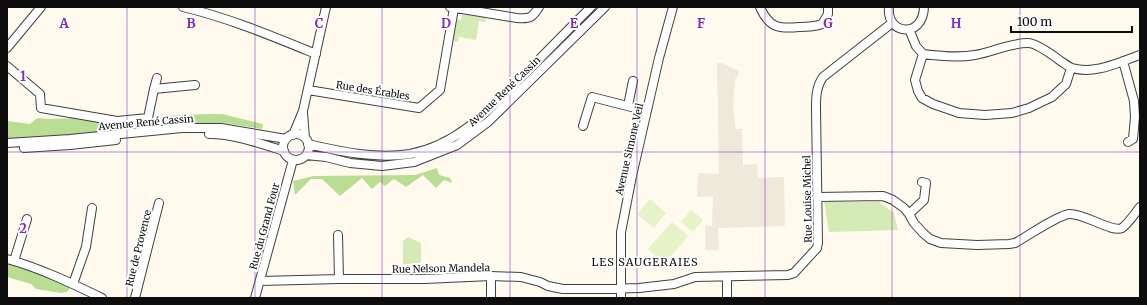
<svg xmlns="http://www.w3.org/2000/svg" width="1147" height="305" viewBox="0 0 1147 305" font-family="Merriweather,serif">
<rect width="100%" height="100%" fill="#fffaed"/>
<!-- green -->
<path fill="#d4ebb5" d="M462,14L486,18L485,22L479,21L476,40L459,37L458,42L453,41L456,19L461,20Z
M824,202H879L894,213L898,230L829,232Z
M408,237L421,243V264H403V241Z"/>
<!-- forest -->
<path fill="#b9dd93" d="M208,114H222L263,124L262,129L224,123H188L41,138L7,140V121L30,124L37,118L52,119L73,118L116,124L177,115Z
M437,168L439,175L450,178L452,183L444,180L436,188L423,175L406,187L394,179L385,186L380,182L372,189L362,178L340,196L322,179H311L295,195L293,181L314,176L415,175Z
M7,263C27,268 52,276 70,288L67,292L61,293L36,289L31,284L7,277Z"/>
<!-- pitch -->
<path fill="#e6f2c7" d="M650,199L666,213L654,228L637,214Z
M691,210L703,220L693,232L681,222Z
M672,222L688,236L664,264L648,249Z"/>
<!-- plaza -->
<path fill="#efe9dc" d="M717,63H722L739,71L738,76L735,79L733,109L736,129H742L743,165L757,164L758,178L784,177L785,226L718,228L719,250H705V225L712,226L713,196L697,197L698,173L719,174Z"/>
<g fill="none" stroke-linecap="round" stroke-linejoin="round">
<!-- street casing -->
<g stroke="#404040" stroke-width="10">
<path id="street" d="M183,7C229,18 272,36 316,54
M450,7L517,18C530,19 532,18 539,7
M760,7C769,28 779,29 799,27C807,27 814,27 822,24L828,14V7
M889,7C886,35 923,39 924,7
M909,29L916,46L923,54C940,56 958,58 975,55C993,52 1009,43 1028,43C1037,43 1054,56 1062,62C1065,64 1069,67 1072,68C1095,75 1119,62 1140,55
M7,48L41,7
M923,54L915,80L918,91L922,98L933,104L959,113L985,115L1012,113L1029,108L1052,97L1066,84L1071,68
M1123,61L1134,101L1135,117L1133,139L1128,142
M7,66L40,94L41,108L117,121L148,118L154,89L195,85
M154,89L157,78
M308,90L419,108L440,90L454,8
M628,106L633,81
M303,113L305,138
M583,126L592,97L647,111
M209,134C234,134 259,143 284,151
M283 147a13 13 0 1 1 26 0a13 13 0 1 1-26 0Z
M293,135L303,111L326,7
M7,143L70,139L182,128H221L286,139
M308,144C342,152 376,159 410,154C459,145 492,107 525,74C547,51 569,29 591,7
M24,148L70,145L116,140
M306,155L326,157L350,163L382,166L414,162L457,145L488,122L605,7
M817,197L883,196L893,200L904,208L909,214L914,223L923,233L930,239L941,243L977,245L1009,244L1015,243C1028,236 1056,216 1069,214C1084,213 1112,233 1122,228C1128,224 1136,212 1140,207
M909,214L924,200L926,183L922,182
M338,235L339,279
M7,259C40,268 71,283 102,298
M14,261L27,219
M491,276V298
M727,277V298
M260,281L339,279H425L491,276L521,277L540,282L548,286L563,289H604L639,288L674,284L695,277L788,275L794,273L817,248L818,243L816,109C816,97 816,87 823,77L892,23
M73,284L86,247L92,208
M135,298L159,203
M255,298L293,160
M621,298V232L632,176L659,58L673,7"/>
</g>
<!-- street -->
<use href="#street" stroke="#fff" stroke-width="8"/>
</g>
<!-- grid -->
<path fill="none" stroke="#7b2cbf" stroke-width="1" stroke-opacity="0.55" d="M127,7V298M255,7V298M382,7V298M510,7V298M637,7V298M765,7V298M892,7V298M1020,7V298M7,152H1140"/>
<g text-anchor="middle" stroke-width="4" stroke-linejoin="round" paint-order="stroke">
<!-- street labels -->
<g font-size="10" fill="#0d0d0d" stroke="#fff">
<text transform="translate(373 90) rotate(9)" y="4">Rue des Érables</text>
<text transform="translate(504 91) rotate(-44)" y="4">Avenue René Cassin</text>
<text transform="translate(146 122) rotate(-5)" y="4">Avenue René Cassin</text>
<text transform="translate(629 149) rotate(-77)" y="4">Avenue Simone Veil</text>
<text transform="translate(807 199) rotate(-91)" y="4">Rue Louise Michel</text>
<text transform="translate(264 226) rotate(-75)" y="4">Rue du Grand Four</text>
<text transform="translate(138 248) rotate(-76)" y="4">Rue de Provence</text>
<text transform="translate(441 268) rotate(-1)" y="4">Rue Nelson Mandela</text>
</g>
<!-- neighbourhood labels -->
<g font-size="11" letter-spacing="1" fill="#0d0d0d" stroke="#fff">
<text x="645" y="266">LES SAUGERAIES</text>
</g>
</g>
<g font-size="13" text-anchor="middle" font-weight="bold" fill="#7b2cbf" stroke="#fff" stroke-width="4" stroke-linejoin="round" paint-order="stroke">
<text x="64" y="28">A</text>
<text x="191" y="28">B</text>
<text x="319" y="28">C</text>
<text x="446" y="28">D</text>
<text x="574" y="28">E</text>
<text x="701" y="28">F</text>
<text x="828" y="28">G</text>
<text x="956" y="28">H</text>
<text x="23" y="81">1</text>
<text x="23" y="233">2</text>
</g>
<!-- border -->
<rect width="1147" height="305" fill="none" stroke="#0d0d0d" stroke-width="16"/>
<!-- scale -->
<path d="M1011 26v6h121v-6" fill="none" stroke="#0d0d0d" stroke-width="2"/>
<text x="1017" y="26" font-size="12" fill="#0d0d0d" stroke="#ffffff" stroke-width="3" paint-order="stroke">100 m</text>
</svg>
